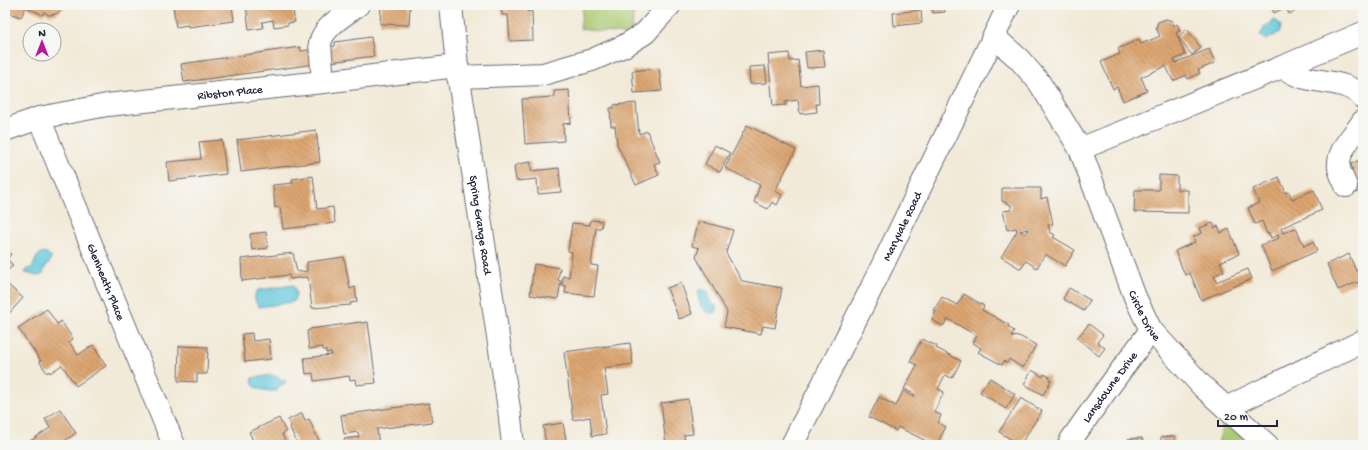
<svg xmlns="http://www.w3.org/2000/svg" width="1368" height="450" viewBox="0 0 1368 450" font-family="'Gochi Hand',sans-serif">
<defs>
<pattern id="grass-tufts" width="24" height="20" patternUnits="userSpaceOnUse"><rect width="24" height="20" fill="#aacb73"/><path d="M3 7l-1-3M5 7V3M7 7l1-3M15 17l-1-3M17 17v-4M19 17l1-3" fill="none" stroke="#92ae64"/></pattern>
<pattern id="building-back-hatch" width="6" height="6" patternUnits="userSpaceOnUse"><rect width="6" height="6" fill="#dca671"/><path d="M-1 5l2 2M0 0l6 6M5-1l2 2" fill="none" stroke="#b2875e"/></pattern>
</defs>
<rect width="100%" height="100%" fill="#f6f6f2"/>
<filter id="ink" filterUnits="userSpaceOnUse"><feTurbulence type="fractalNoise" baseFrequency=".025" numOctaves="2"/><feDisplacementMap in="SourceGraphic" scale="8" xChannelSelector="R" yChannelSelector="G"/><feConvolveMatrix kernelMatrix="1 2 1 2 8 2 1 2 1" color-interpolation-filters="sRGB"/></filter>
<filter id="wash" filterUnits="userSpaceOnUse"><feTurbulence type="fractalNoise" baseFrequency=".012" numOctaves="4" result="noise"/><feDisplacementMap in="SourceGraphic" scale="16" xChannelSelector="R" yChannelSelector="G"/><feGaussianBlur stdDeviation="0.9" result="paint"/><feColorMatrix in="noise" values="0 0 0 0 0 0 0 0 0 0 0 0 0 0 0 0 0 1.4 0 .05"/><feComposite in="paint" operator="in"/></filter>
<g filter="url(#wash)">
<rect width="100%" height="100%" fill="#f2ead8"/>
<!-- grass -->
<path fill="url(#grass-tufts)" stroke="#667657" d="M1226,408L1267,445H1218Z"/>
<!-- garden -->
<path fill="#aacb73" stroke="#667657" d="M583,5H634L631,35L580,29Z"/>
<!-- water -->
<path fill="#61c8de" stroke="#42758c" d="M1275,20L1281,25L1280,32L1266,40L1260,35L1265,27Z
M41,253H47L51,257C50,265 44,265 43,274L39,276L25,273L27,269L32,268L37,257Z
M293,285C297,292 297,296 293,302L259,307C254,301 253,295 258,290Z
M702,289L709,292L708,295L709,299L717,308L716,312C708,315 700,309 699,301C698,298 699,295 698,291Z
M272,375L286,381L284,384L279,386L277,391C267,391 260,391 253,385L252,378Z"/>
<g id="blocks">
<!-- building -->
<path fill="url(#building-back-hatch)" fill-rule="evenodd" d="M5,5H68L56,14L49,15L44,12L43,15L26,7L21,17L5,12Z
M173,5H232L234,21L188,27V25L176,27Z
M246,5H292L295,22L288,23V25L274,27L273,20L262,22L263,28L249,30Z
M381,5H410L409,25L380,24Z
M501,5H527V12L532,11L533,40L510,41L508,15H502Z
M917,5H928V6L917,7Z
M932,5H944L945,12L933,13Z
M1270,5H1314L1303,10L1302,8L1289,14L1286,7L1274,13Z
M921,10L922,23L894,26L893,13Z
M1166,19L1172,21L1174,26L1177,24L1180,31L1176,33L1185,55L1174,60L1175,63L1209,49L1215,63L1198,70L1200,73L1188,79L1186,75L1173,81L1166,66L1141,77L1147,91L1123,101L1117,87L1113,89L1101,62L1120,54L1118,49L1139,39L1141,44L1160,36L1156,28L1158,22Z
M1187,29L1201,48L1192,55L1178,37Z
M371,37L374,56L184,82L181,64L300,47L301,51L335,46V42Z
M823,50L825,67L807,68L805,52Z
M789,53L790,61L798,60L801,86L818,84L819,104H816L817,112L800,114L798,100L785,102L786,105L773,106L768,55Z
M765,66L767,83L750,84L749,67Z
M659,68L662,91L634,93L632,71Z
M569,90L571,123L563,124L564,141L525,144L522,99L555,97L554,91Z
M636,103L639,134L647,131L660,162L654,164L659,175L636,185L617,144L615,126H611L610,108H614V105Z
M747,125L796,150L775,191L782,195L777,205L772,202L768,209L754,202L760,185L725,168Z
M316,130L320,162L241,172L237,140Z
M222,140L226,174L169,181L167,162L201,159L199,142Z
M715,145L730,153L720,172L705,164Z
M1363,159V190L1353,194L1348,182V171L1353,169L1351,164Z
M531,162V171L559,168L561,192L538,194L537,179L516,181L514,166L518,165V164Z
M1159,175L1177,176V190H1188V213L1134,212L1135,190H1159Z
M313,176L317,209L333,207L335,223L283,229L280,207L275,208L273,185L293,183L292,179Z
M1279,177L1286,193L1289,192L1292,199L1314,190L1322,210L1281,228L1283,233L1296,228L1304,246L1313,242L1317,251L1272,271L1261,245L1279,238L1278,235L1271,238L1269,233L1267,234L1262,221L1255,224L1248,208L1259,203L1253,189Z
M1002,188H1041V199L1047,197L1053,224L1048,225L1050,232L1055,235L1053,237L1075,250L1065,266L1045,254L1037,268L1026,261L1021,269L1001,257L1017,231L1016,228L1007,230L1003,211L1011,210V205L1002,201ZM1028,229L1025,234L1020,231Z
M590,220L602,221L601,228H596L591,265L598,266L594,296L565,293L566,286H562L563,276L569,277L572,252L568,251L572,223L590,225Z
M699,221L733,230L726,253L742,281L782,288L775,328L763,326L761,334L724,327L727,312L696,257L699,248L692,246Z
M1213,223L1215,228L1218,226L1221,233L1229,229L1239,254L1220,262L1224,271L1214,276L1216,282L1248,269L1252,279L1201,300L1190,273L1185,275L1175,251L1195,242L1193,237L1202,233L1200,228Z
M266,232L268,248L252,250L250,234Z
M5,249L11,254L7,259L13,265L5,274Z
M293,253L297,272L307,271V262L344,257L350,289L355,287L357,302L350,303L351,305L312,308L308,277L290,279L289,275L242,281L241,259Z
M1349,254L1356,271L1363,269V280L1338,290L1327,264Z
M534,264L560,268L558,280L561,281L558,299L530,295Z
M5,282L23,298L5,318Z
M681,283L692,314L679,319L667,288Z
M1069,288L1090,300L1084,311L1063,299Z
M964,294L984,306L982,310L1009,325L1008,327L1014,331L1011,337L1019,336L1036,345L1023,368L1009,359L1007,363L1004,361L1002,365L978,352L981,348L973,343L977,336L948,319L943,326L932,320L936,311L934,310L942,297L957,305Z
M47,309L57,324L61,321L73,339L69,342L78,355L93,345L106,366L76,386L62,365L50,373L49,371L47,373L39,361H41L18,328Z
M361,322V323L368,322L376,383L356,385L355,379L350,380L349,376L314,381L313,373L306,374L304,358L332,355L331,352L326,353V350H323V347L309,349L307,331L310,330V329Z
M1089,324L1103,335L1097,342L1105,348L1099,356L1077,338Z
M252,333L253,341L269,339L271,359L245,362L242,334Z
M922,339L937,346L936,348L961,361L952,378L945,375L938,389L944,392L934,412L941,415L938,423L946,427L936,445H934L898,427L896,431L869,417L879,397L896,406L903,391L914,397L915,395L904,389L917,365L910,361Z
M630,343L633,364L604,368L608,394L601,395L606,434L592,436L590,417L573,420L564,352Z
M179,346L208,347L207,374H197V382L178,381Z
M1032,370L1043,377L1044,374L1050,377L1049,380L1051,381L1043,395L1024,384Z
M990,378L1015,394L1006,409L980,392Z
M1021,398L1042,411L1020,445L999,432Z
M688,399L693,434L684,435L685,445H666L661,403Z
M429,403L432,422L377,429L379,445H345L344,439L359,437L358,432L344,434L341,415Z
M60,409L76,433L59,445H24L50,428L45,419Z
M302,413L305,421L309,419L321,445H298L290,428L291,427L288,420Z
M279,418L286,432L282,434L287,445H255L249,432Z
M563,423L567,445H546L543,426Z
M1175,436V445H1161V437Z
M1142,438L1143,445H1128V439Z"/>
</g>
</g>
<g filter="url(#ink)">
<use href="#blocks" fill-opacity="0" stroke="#6b6872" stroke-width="1"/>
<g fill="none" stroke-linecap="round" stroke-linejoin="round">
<!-- minor casing -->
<g stroke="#6b6872" stroke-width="24">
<g id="minor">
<path id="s1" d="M451,5L457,66L509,409L513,445"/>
<path id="s2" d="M994,37L1019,59L1039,82L1080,149L1135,297L1151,330L1203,387L1267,445"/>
<path d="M1282,67C1289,71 1295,75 1302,77C1322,83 1350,81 1363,98"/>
<path d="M458,77L543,74L592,60L624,46L645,33L670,5"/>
<path d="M323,82L320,43C324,26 345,15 358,5"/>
<path id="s3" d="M39,118L174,445"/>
<path id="s4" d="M5,130L39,118L107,105L323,82L457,66"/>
<path d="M1080,149L1282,67L1363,33"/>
<path d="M1346,186C1344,180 1340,174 1339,168C1337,149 1354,136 1363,121"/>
<path d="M1226,408L1363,341"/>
<path id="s5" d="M792,445L869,293L1009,5"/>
<path id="s6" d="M1069,445L1071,440L1105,392L1151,330"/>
</g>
</g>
<!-- minor -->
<use href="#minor" stroke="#fff" stroke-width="22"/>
</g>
</g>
<g text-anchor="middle" stroke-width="3" stroke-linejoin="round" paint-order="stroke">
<!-- street labels -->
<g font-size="12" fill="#22223b" stroke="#f6f6f2">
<text dy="4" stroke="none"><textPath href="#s4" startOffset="229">Ribston Place</textPath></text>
<text dy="4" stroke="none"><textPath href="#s1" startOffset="222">Spring Grange Road</textPath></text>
<text dy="4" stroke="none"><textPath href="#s5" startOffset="245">Maryvale Road</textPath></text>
<text dy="4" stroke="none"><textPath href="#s3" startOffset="177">Glenheath Place</textPath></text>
<text dy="4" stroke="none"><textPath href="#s2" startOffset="321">Circle Drive</textPath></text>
<text dy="4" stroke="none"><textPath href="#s6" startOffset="71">Lansdowne Drive</textPath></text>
</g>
</g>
<!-- margin -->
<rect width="1368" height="450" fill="none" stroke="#f6f6f2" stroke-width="20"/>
<!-- north arrow -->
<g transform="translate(42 42)"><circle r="19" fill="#f6f6f2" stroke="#a1a1a9"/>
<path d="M0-3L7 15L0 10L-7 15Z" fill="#b5179e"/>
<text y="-6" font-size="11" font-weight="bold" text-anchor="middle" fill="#22223b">N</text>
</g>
<!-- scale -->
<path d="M1218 420v6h59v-6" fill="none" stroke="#22223b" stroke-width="2"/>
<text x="1224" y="420" font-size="12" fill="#22223b" stroke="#f6f6f2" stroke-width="3" paint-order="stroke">20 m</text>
</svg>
